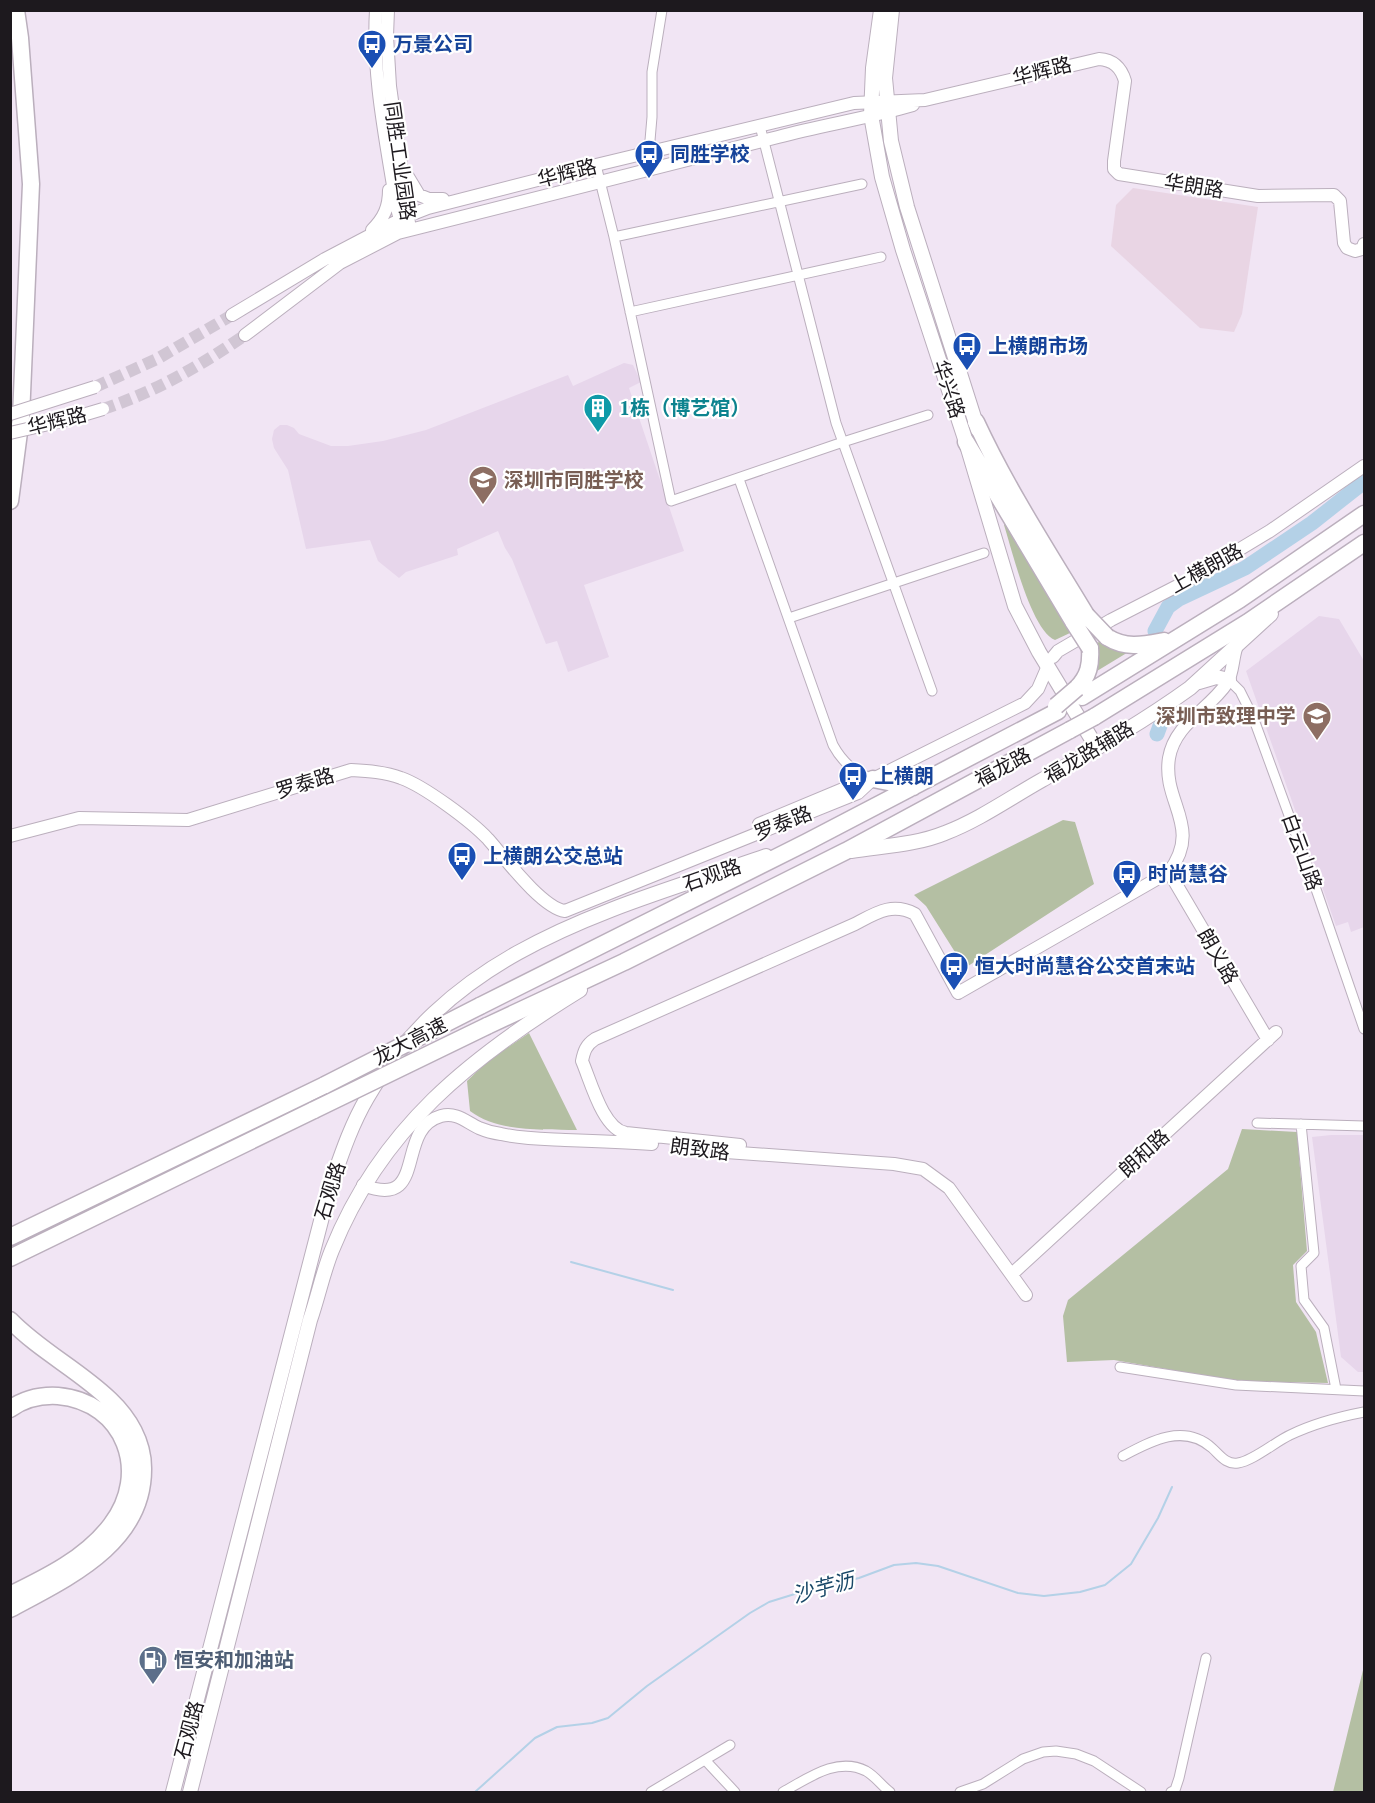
<svg xmlns="http://www.w3.org/2000/svg" width="1375" height="1803" viewBox="0 0 1375 1803" font-family="'PT Serif','Noto Sans SC',serif">
<rect width="100%" height="100%" fill="#f1e5f4"/>
<!-- built -->
<path fill="#e7d6eb" d="M624,363L633,365L641,382L629,388L684,551L584,585L609,657L568,672L557,641L546,644L512,559L505,548L498,531L457,549L458,555L406,572L399,578L378,561L370,540L306,549L288,470L274,448L272,439L274,430L280,425H287L294,428L299,434L331,446H348L383,441L426,430L568,375L573,386Z
M1319,616L1339,619L1364,661V927L1351,932L1348,922L1336,926L1246,671Z
M1331,1135H1364V1372H1358L1341,1357L1312,1137Z"/>
<!-- industrial -->
<path fill="#e9d5e4" d="M1133,188L1258,207L1242,314L1234,332L1200,328L1111,246L1116,205Z"/>
<!-- green -->
<path fill="#b4bfa3" d="M1005,523L1070,633L1055,640C1031,630 1012,550 1004,525Z
M1104,639L1130,651L1097,671L1095,667L1094,645Z
M1063,820L1075,822L1094,884L965,968L926,906L914,895Z
M529,1033L577,1130C544,1129 499,1133 470,1111L467,1081L489,1060Z
M1242,1129L1297,1132L1307,1251L1293,1265L1296,1302L1316,1332L1328,1383L1236,1381L1114,1360L1067,1362L1063,1316L1068,1300L1228,1169Z
M1364,1666V1792H1333Z"/>
<g fill="none" stroke-linecap="round" stroke-linejoin="round">
<!-- stream -->
<path stroke="#b4d1e7" stroke-width="2" d="M571,1262L673,1290
M475,1792L535,1738L557,1727L592,1723L608,1718L647,1686L750,1613L769,1602L798,1593L859,1578L894,1565L916,1563L938,1566L1018,1593L1044,1596L1080,1592L1105,1585L1131,1564L1158,1518L1172,1487"/>
<!-- river -->
<path stroke="#b4d1e7" stroke-width="15" d="M1155,631L1168,607L1179,599L1245,568L1312,523L1364,482
M1157,734L1164,715"/>
<!-- secondary-tunnel -->
<path stroke="#d1c6d4" stroke-width="12" stroke-dasharray="12 6" stroke-linecap="butt" d="M95,387L157,359L232,315
M103,409C155,392 200,366 245,335"/>
<!-- street casing -->
<g stroke="#bbafbd" stroke-width="11">
<path id="street" d="M760,126L836,423L932,691
M649,152L652,117V72L662,10
M596,165L614,237L671,501L843,442L928,415
M614,237L862,184
M630,312L881,257
M739,479L833,745C843,763 854,772 873,779
M789,618L984,553
M1229,680L1240,691L1253,717L1317,892L1364,1029
M1257,1123L1364,1126
M1301,1124L1314,1253L1301,1266L1304,1300L1324,1328L1336,1389
M1120,1367L1236,1385L1364,1391
M1123,1456C1151,1441 1184,1423 1212,1448C1220,1455 1226,1465 1238,1463C1253,1461 1275,1442 1290,1435C1315,1423 1338,1417 1364,1412
M706,1761L735,1792
M651,1792L730,1745
M783,1792C807,1779 837,1756 866,1771C875,1776 882,1786 890,1792
M960,1792L983,1784L1023,1759L1043,1752L1056,1751L1076,1754L1094,1761L1141,1792
M1171,1792L1175,1790L1179,1778L1206,1658"/>
</g>
<!-- secondary casing -->
<g stroke="#bbafbd" stroke-width="14">
<path id="secondary" d="M376,10C372,76 386,140 396,204L400,220L404,225
M388,10L387,36L390,86L409,223
M407,175L419,195L429,199H443
M372,230C384,218 389,207 389,190
M232,315L325,259L405,217L428,208L596,165L854,103L925,100L1099,59C1113,60 1121,67 1125,81L1114,161V169L1119,174L1258,196L1334,195L1340,201L1344,243L1347,248L1355,251L1362,249L1364,244
M245,335L340,263L398,233L778,137C822,125 869,118 913,105
M1053,657L1058,651L1111,620L1187,581L1270,531L1364,466
M759,824L855,784L873,779L1025,703L1038,689L1048,666
M10,836L79,818L188,820L351,770C368,771 385,772 401,778C424,786 471,821 488,839C504,857 542,908 565,911L858,793L873,779
M1169,872L1268,1040
M740,1145L626,1133C603,1129 591,1082 582,1061C584,1051 586,1045 595,1039L855,924C876,913 892,902 915,914L958,993L1169,872C1203,826 1162,803 1169,758C1175,723 1209,710 1227,683C1234,671 1232,656 1238,643
M726,1152L894,1164L923,1169L949,1188L1026,1295
M363,1185C429,1211 394,1129 441,1116C457,1112 466,1122 479,1128C486,1131 494,1133 501,1134C522,1139 544,1139 565,1140C594,1141 623,1142 652,1144
M1012,1274L1276,1032"/>
</g>
<!-- primary casing -->
<g stroke="#bbafbd" stroke-width="16">
<path id="primary" d="M881,10L873,68L871,115L882,177L903,250L966,442L1015,606L1039,652L1097,748
M892,10L885,78L891,141L907,207L978,430
M1199,682L1216,677L1229,680
M851,851C882,846 916,845 945,833C979,820 1010,798 1042,780C1092,751 1143,722 1190,688L1271,614
M173,1792L329,1190C340,1159 350,1127 367,1098C455,946 611,910 766,856
M190,1792L310,1320C318,1297 323,1272 332,1250C381,1128 471,1057 580,990"/>
</g>
<!-- highway casing -->
<g stroke="#bbafbd" stroke-width="19">
<path id="highway" d="M976,422C1007,489 1048,552 1086,615
M966,442L1074,623
M10,501L21,417L31,184L20,38L16,10
M1107,637C1126,649 1143,645 1164,641
M1077,688C1089,676 1091,664 1090,648
M1082,697L1239,600L1364,514
M1094,717L1248,622L1364,543
M873,779L913,787
M480,1006L807,842L1058,711
M487,1026L624,962L846,851L1070,730
M10,1237L325,1085
M10,1258L314,1110
M10,1320C40,1351 79,1370 110,1400C129,1418 143,1442 143,1468C144,1544 67,1578 10,1609
M10,1409C24,1399 41,1395 58,1396C125,1402 151,1473 111,1525C86,1558 47,1577 10,1595"/>
</g>
<!-- street -->
<use href="#street" stroke="#fff" stroke-width="9"/>
<!-- secondary -->
<use href="#secondary" stroke="#fff" stroke-width="12"/>
<!-- primary -->
<use href="#primary" stroke="#fff" stroke-width="14"/>
<!-- highway -->
<use href="#highway" stroke="#fff" stroke-width="16"/>
<!-- secondary-bridge casing -->
<g stroke="#bbafbd" stroke-width="14" stroke-linecap="butt">
<path id="secondary-bridge" d="M10,414L95,387
M10,433L66,420L103,409"/>
</g>
<!-- highway-bridge casing -->
<g stroke="#bbafbd" stroke-width="19" stroke-linecap="butt">
<path id="highway-bridge" d="M1086,615L1107,637
M1074,623L1090,648
M1056,706L1077,688
M1070,730L1094,717
M325,1085L480,1006
M314,1110L487,1026"/>
</g>
<!-- secondary-bridge -->
<use href="#secondary-bridge" stroke="#fff" stroke-width="12"/>
<!-- highway-bridge -->
<use href="#highway-bridge" stroke="#fff" stroke-width="16"/>
</g>
<!-- icons -->
<defs>
<g id="bus-pin" transform="scale(1.5)"><path d="M0 17L-7.5 6A9.5 9.5 0 1 1 7.5 6Z" fill="#1a4fb4" stroke="#fff"/><path d="M-5-6H5V4H4V6H2V4H-2V6H-4V4H-5ZM-3.5-4V0h7V-4ZM-3.5 1.2v1.5H-2V1.2ZM2 1.2v1.5H3.5V1.2Z" fill="#fff"/></g>
<g id="building-pin" transform="scale(1.5)"><path d="M0 17L-7.5 6A9.5 9.5 0 1 1 7.5 6Z" fill="#0f9aa8" stroke="#fff"/><path d="M-4-6H4V6H1V3H-1V6H-4ZM-2.5-4.3h1.7v1.8h-1.7ZM.8-4.3h1.7v1.8H.8ZM-2.5-1h1.7V.8h-1.7ZM.8-1h1.7V.8H.8Z" fill="#fff"/></g>
<g id="school-pin" transform="scale(1.5)"><path d="M0 17L-7.5 6A9.5 9.5 0 1 1 7.5 6Z" fill="#8d6e63" stroke="#fff"/><path d="M0-5L7-2L0 1L-7-2ZM-4 1L0 2.5L4 1V4Q0 6-4 4Z" fill="#fff"/></g>
<g id="fuel-pin" transform="scale(1.5)"><path d="M0 17L-7.5 6A9.5 9.5 0 1 1 7.5 6Z" fill="#5c6f8a" stroke="#fff"/><path d="M-5.5-6h7V0h2V4h1.3V-2.5L3-4.5l.8-.8L6-3V5H2.5V1h-1V6h-7ZM-4.2-4.7v3.2H.2V-4.7Z" fill="#fff"/></g>
</defs>
<g fill-rule="evenodd">
<use href="#bus-pin" x="372" y="44"/>
<use href="#bus-pin" x="649" y="154"/>
<use href="#bus-pin" x="967" y="346"/>
<use href="#building-pin" x="598" y="408"/>
<use href="#school-pin" x="483" y="480"/>
<use href="#school-pin" x="1317" y="716"/>
<use href="#bus-pin" x="853" y="776"/>
<use href="#bus-pin" x="462" y="856"/>
<use href="#bus-pin" x="1127" y="874"/>
<use href="#bus-pin" x="954" y="966"/>
<use href="#fuel-pin" x="153" y="1660"/>
</g>
<g text-anchor="middle" stroke-width="4.5" stroke-linejoin="round" paint-order="stroke">
<!-- transit labels -->
<g font-size="20" font-weight="bold" fill="#164399" stroke="#fff" text-anchor="start">
<text x="393" y="51">万景公司</text>
<text x="670" y="161">同胜学校</text>
<text x="988" y="353">上横朗市场</text>
<text x="874" y="783">上横朗</text>
<text x="483" y="863">上横朗公交总站</text>
<text x="1148" y="881">时尚慧谷</text>
<text x="975" y="973">恒大时尚慧谷公交首末站</text>
</g>
<!-- street labels -->
<g font-size="20" fill="#1d191e" stroke="#fff">
<text transform="translate(1042 71) rotate(-14)" y="7">华辉路</text>
<text transform="translate(400 161) rotate(82)" y="7">同胜工业园路</text>
<text transform="translate(567 173) rotate(-14)" y="7">华辉路</text>
<text transform="translate(1194 186) rotate(9)" y="7">华朗路</text>
<text transform="translate(949 389) rotate(72)" y="7">华兴路</text>
<text transform="translate(57 421) rotate(-14)" y="7">华辉路</text>
<text transform="translate(1206 568) rotate(-29)" y="7">上横朗路</text>
<text transform="translate(1089 752) rotate(-31)" y="7">福龙路辅路</text>
<text transform="translate(1003 767) rotate(-28)" y="7">福龙路</text>
<text transform="translate(305 783) rotate(-17)" y="7">罗泰路</text>
<text transform="translate(783 823) rotate(-22)" y="7">罗泰路</text>
<text transform="translate(1302 852) rotate(70)" y="7">白云山路</text>
<text transform="translate(712 875) rotate(-19)" y="7">石观路</text>
<text transform="translate(1218 956) rotate(60)" y="7">朗义路</text>
<text transform="translate(410 1041) rotate(-27)" y="7">龙大高速</text>
<text transform="translate(700 1149) rotate(7)" y="7">朗致路</text>
<text transform="translate(1144 1153) rotate(-42)" y="7">朗和路</text>
<text transform="translate(330 1191) rotate(-73)" y="7">石观路</text>
<text transform="translate(189 1730) rotate(-75)" y="7">石观路</text>
</g>
<!-- culture labels -->
<g font-size="20" font-weight="bold" fill="#0d838f" stroke="#fff" text-anchor="start">
<text x="619" y="415">1栋（博艺馆）</text>
</g>
<!-- education labels -->
<g font-size="20" font-weight="bold" fill="#785e54" stroke="#fff" text-anchor="start">
<text x="504" y="487">深圳市同胜学校</text>
<text x="1296" y="723" text-anchor="end">深圳市致理中学</text>
</g>
<!-- service labels -->
<g font-size="20" font-weight="bold" fill="#4e5e75" stroke="#fff" text-anchor="start">
<text x="174" y="1667">恒安和加油站</text>
</g>
<!-- water labels -->
<g font-size="21" font-style="italic" fill="#184767" stroke="#fff">
<text transform="translate(823 1588) rotate(-15)" y="7">沙芋沥</text>
</g>
</g>
<!-- border -->
<rect width="1375" height="1803" fill="none" stroke="#1d191e" stroke-width="24"/>
</svg>
